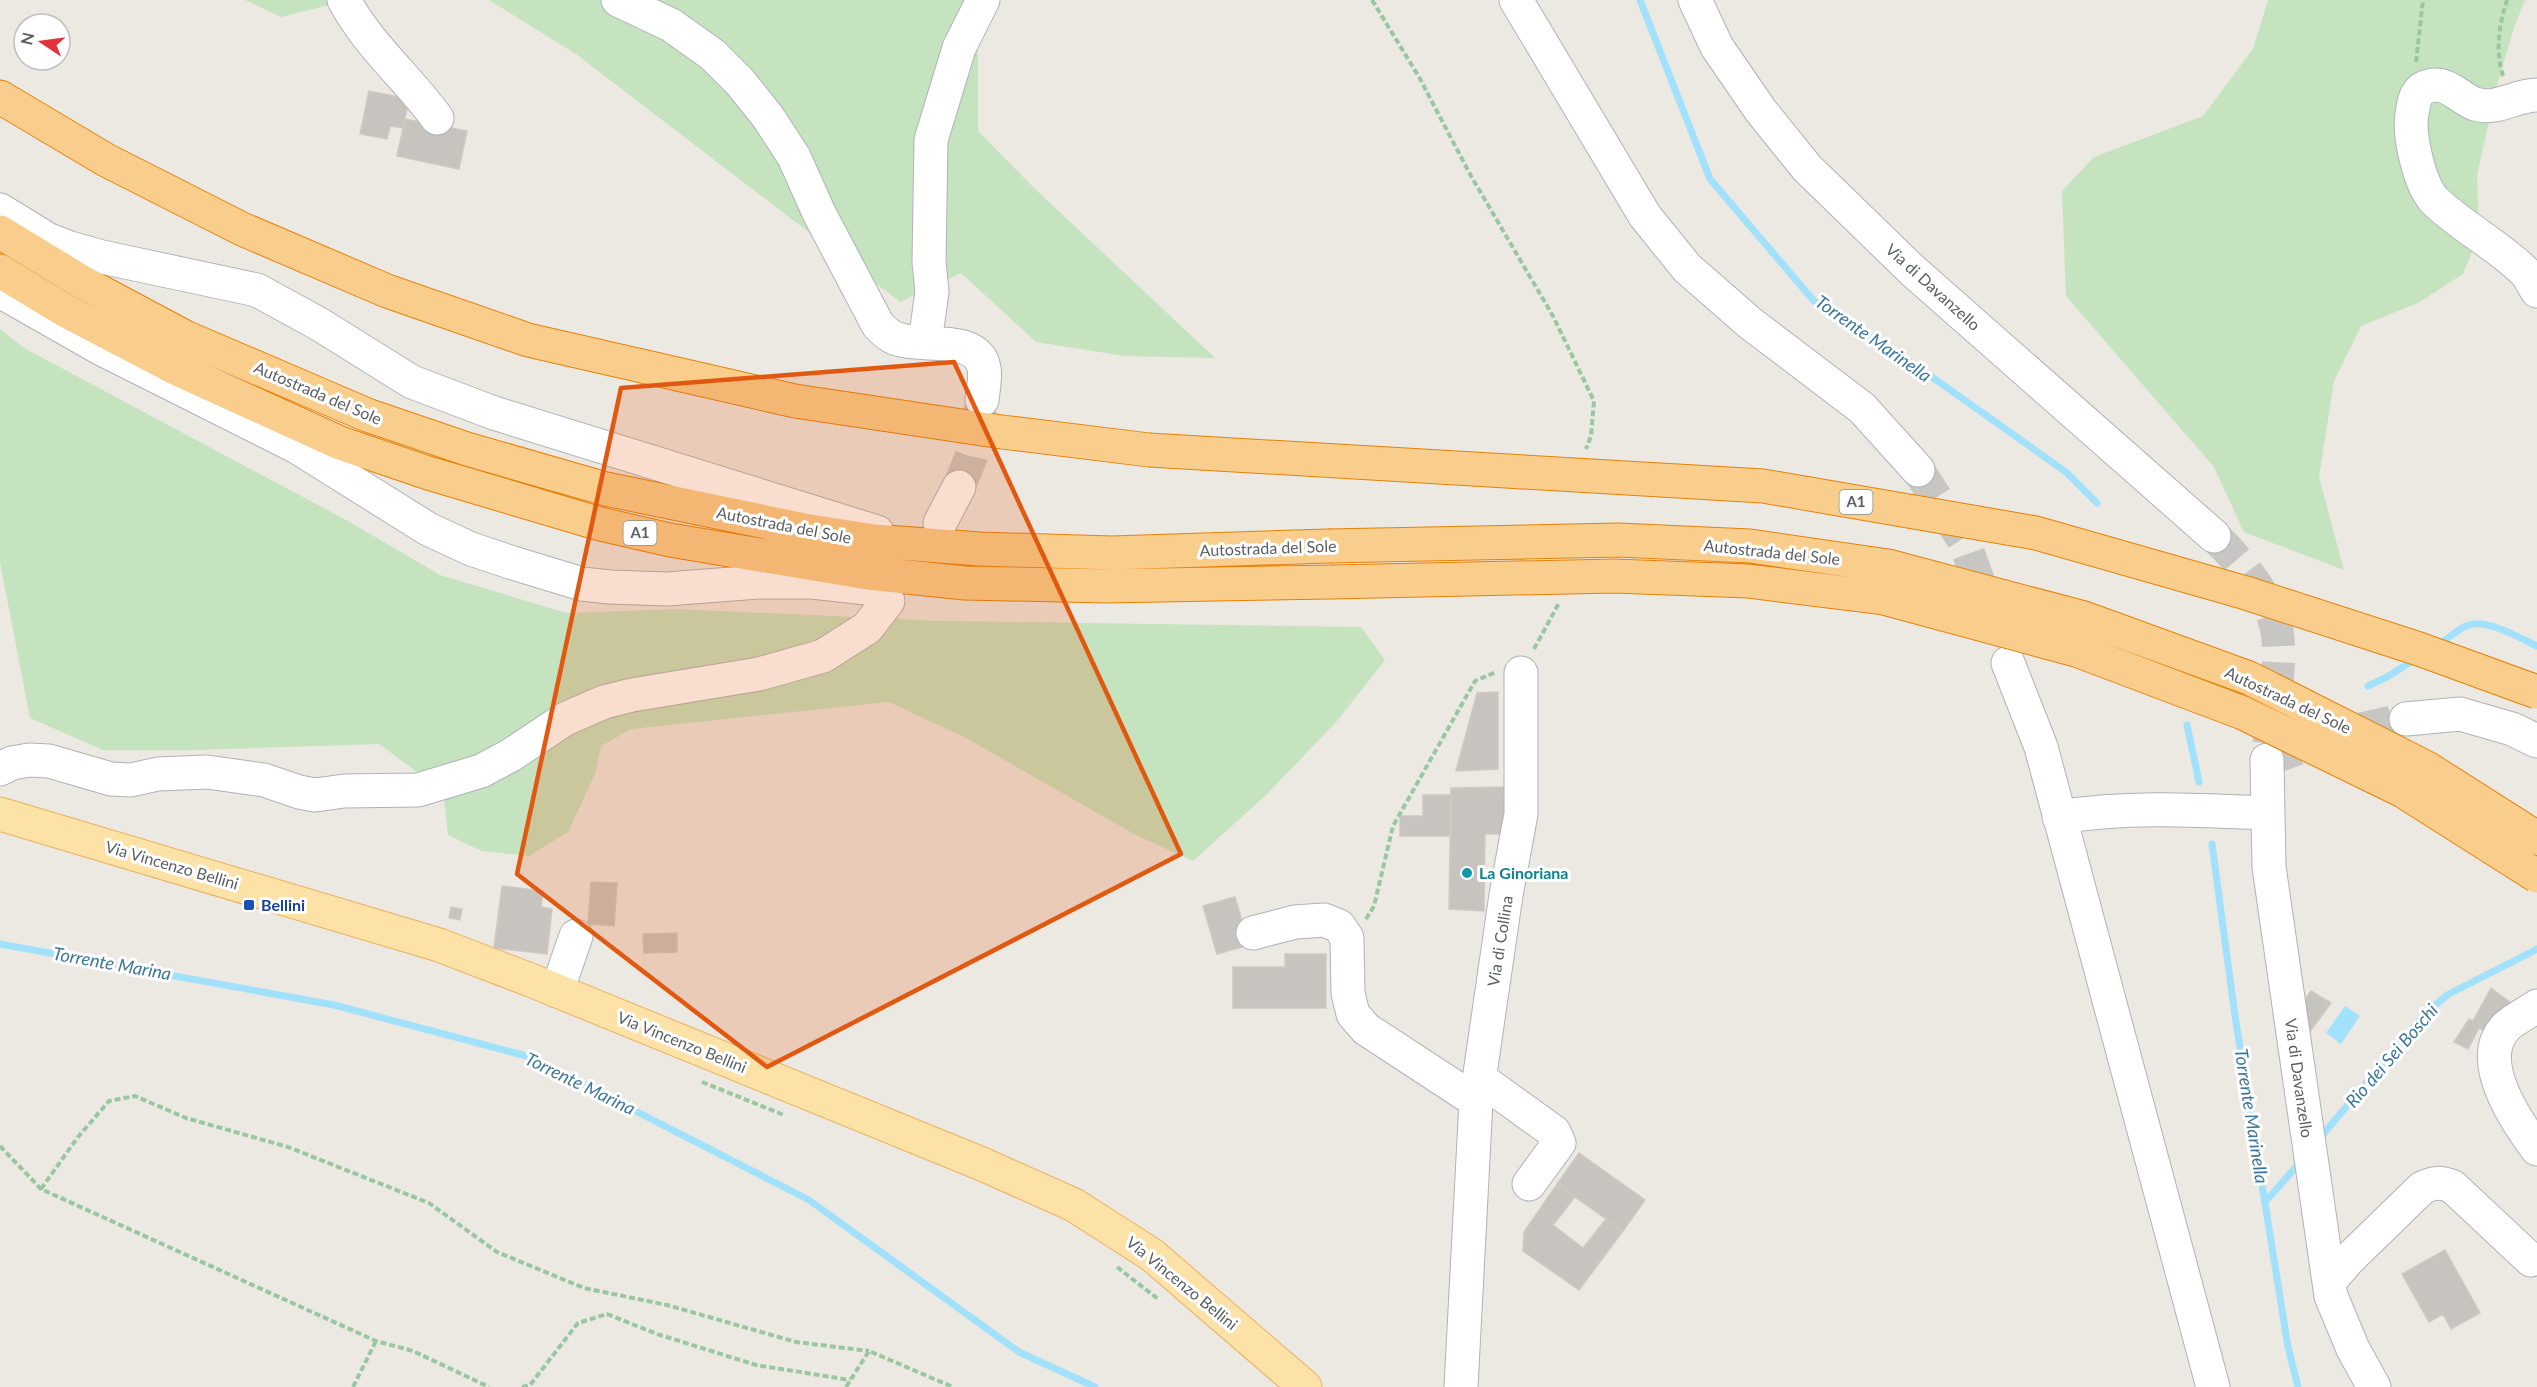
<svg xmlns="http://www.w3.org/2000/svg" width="2537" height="1387" viewBox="0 0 2537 1387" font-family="Lato,sans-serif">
<rect width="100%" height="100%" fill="#ece8e2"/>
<!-- green -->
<path fill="#c4e3be" d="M245,0H349L281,17Z
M489,0H978V131L1033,187L1215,358L1125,356L1036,342L961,273L900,302L576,54Z
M2268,0H2525L2514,28L2498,82L2477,175L2479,235L2463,274L2418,303L2361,326L2334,381L2319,477L2344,570L2244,532L2214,467L2066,296L2062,191L2094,157L2203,116L2253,49Z
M0,329L24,348L348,521L440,575L566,613L678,609L942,621L1361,627L1385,660L1337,721L1267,794L1193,861L1134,834L966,738L889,702L631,729L601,746L595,774L568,832L529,856L482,851L448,835L443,791L379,744L192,750H103L30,718L0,562Z"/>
<!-- water -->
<path fill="#a2e1fc" d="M2345,1006L2360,1016L2341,1044L2326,1033Z"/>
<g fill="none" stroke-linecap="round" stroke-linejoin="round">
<!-- stream -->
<path stroke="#a2e1fc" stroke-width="7" d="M1640,0L1710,179L1814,301L1922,370L2066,472L2097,503
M2439,644C2448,639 2457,630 2466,626C2485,617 2520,638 2537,646
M2368,686L2387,677L2417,658
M2187,725L2199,782
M2212,844L2235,1016L2288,1347L2298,1387
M0,944L334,1005L530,1057L809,1200L1019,1352L1095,1387
M2319,1139L2423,1016L2447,995L2537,949
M2265,1202L2296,1167"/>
</g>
<!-- building -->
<path fill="#c7c3be" stroke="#d1c9c0" stroke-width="1.5" d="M369,91L409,99L403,128L390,126L387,139L360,134Z
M405,119L467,131L459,169L397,156Z
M1498,692V769L1456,771L1477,693Z
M1505,787L1503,834H1485L1484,911L1449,909L1451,788Z
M1423,795H1451V836H1400V816H1423Z
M591,882L617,883L614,926L588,924Z
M502,886L543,891L541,907L552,909L547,954L494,948Z
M1235,897L1249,945L1217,954L1203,906Z
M451,907L462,909L460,920L449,918Z
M677,933V952L644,953L643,934Z
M1285,954H1326V1008H1233V967H1285Z
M2491,988L2511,1003L2489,1033L2479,1028L2468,1049L2454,1042L2469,1019L2473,1021Z
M2311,991L2331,1003L2306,1037L2294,1015Z
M1579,1153L1645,1200L1623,1231L1557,1184Z
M1557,1184L1575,1197L1553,1225L1583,1248L1606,1219L1623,1231L1579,1290L1523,1251L1524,1232Z
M2445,1250L2480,1313L2451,1329L2443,1314L2429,1322L2402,1274Z"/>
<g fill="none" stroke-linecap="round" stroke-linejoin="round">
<!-- minor-tunnel -->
<path stroke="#c8c6c2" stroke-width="33" stroke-dasharray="33 16" stroke-linecap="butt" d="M1918,470L1964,541L1990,613
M959,487L971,457L982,400
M2214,536C2237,557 2272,599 2277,631C2283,665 2271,723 2267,760L2335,735L2406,719"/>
<!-- minor casing -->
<g stroke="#afb3b7" stroke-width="35">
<path id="minor" d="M344,0C368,45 407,77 437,118
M618,0L671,25L713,55L740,82L768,117L794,157L819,213L878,325C886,333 891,338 901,340C925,347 978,335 984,368C986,377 983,390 982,400
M1516,0L1645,216L1687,268L1750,323L1862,408L1918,470
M1695,0L1717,47L1761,111L1807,168L1912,270L2214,536
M2537,95C2516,95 2496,111 2475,104C2459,98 2448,81 2429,86C2415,89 2414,102 2412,114C2408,135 2420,186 2435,201C2462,227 2498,245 2525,272C2530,277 2533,285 2537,291
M0,210L47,239L70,248L102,257L257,290L319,324L412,382L494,413L877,532
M0,291L100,348L297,447L428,529L471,549L513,563L582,584L610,587L667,589L758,582H812L885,590
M925,342L932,292L929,262L931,140L959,48L983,0
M940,523L959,487
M2008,663L2041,747L2213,1387
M2406,719L2460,714L2512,729L2537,741
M2267,760L2269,867L2331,1296L2353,1349L2374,1387
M0,769L12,763L29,760L49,761L111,779L131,780L158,774L207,772L264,780L299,792L315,795L344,791L418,790L481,771L511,755L565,719L604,702L632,695L759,674L823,656L867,628L888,601
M2059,817C2131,806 2195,810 2266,813
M1253,933L1295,922L1324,920L1339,926L1347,938L1348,993L1353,1014L1366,1029L1476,1101
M557,991L576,936
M2537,1006C2527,1013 2514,1019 2506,1027C2474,1060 2516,1121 2537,1149
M1479,1078L1554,1132L1559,1143L1529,1184
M2329,1282L2349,1259L2422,1188C2434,1182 2441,1182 2453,1187L2531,1260
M1461,1387L1476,1101L1506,895L1521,814V673"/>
</g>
<!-- major casing -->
<g stroke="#ecaf5b" stroke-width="35">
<path id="major" d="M0,814L439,945L533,981L982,1164L1074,1205L1152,1255L1305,1387"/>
</g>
<!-- highway casing -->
<g stroke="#e68108" stroke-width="35">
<path id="highway" d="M0,97L106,160L242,229L387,291L528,340L795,401L1002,432L1149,450
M0,232L82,282L185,337L367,415L467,449L606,489L804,530L874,541L980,549L1112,553L1328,546
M0,271L66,311L175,368L340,443L428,473L600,524L670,540L868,573L965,583L1106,586L1331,582"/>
</g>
<!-- path -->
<path stroke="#99c7a0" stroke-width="4" stroke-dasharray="6 3" stroke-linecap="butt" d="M1372,0L1419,77L1471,176L1553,316L1594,401L1591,436L1586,449
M2416,62L2423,0
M2503,76C2495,50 2499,25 2507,0
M1534,649L1559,603
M1366,919L1374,906L1393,826L1475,681L1496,672
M702,1082L784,1115
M0,1146L41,1189L376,1341L413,1351L489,1387
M41,1189L78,1137L109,1101L135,1096L186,1118L288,1147L429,1203L497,1252L584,1288L667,1305L796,1342L869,1351
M1117,1267L1158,1299
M353,1387L376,1341
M522,1387L530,1385L578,1323L607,1314L657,1334L756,1365L850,1380
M846,1387L869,1351L953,1387"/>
<!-- minor -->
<use href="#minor" stroke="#fff" stroke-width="33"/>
<!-- major -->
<use href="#major" stroke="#fce2a7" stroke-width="33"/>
<!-- highway -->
<use href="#highway" stroke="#f9ce8c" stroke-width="33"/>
<!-- highway-bridge casing -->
<g stroke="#e68108" stroke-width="35" stroke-linecap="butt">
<path id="highway-bridge" d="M1149,450L1763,486L2036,533L2246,593L2419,649L2537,692
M1328,546L1618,540L1750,546L1888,566L2084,618L2249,678L2427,768L2537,838
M1331,582L1614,576L1748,581L1884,598L2076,650L2243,713L2403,791L2537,876"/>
</g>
<!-- highway-bridge -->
<use href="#highway-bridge" stroke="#f9ce8c" stroke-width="33"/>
</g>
<!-- marked area -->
<path fill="#e15910" fill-opacity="0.2" stroke="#e15910" stroke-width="4.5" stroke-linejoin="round" d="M954,362L1181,854L767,1067L517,874L621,388Z"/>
<!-- markers -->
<circle fill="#0f9aa8" stroke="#fff" stroke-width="2" cx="1467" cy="873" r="6"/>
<rect fill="#1a4fb4" stroke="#fff" stroke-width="2" x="243" y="899" width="12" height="12" rx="3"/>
<g text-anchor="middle" stroke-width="6" stroke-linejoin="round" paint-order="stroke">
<!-- shield labels -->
<g fill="#fff" stroke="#8c8f91" stroke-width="1.5">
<rect x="1839.5" y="490" width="33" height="24" rx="4.5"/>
<rect x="623.5" y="521" width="33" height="24" rx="4.5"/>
</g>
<g font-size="15" font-weight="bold" fill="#5a5f62">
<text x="1856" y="507">A1</text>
<text x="640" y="538">A1</text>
</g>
<!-- street labels -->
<g font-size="16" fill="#5a5f62" stroke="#fff">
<text transform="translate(1933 287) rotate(42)" y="6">Via di Davanzello</text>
<text transform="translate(318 393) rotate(23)" y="6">Autostrada del Sole</text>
<text transform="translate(784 525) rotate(11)" y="6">Autostrada del Sole</text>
<text transform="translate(1268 548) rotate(-2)" y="6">Autostrada del Sole</text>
<text transform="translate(1772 552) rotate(6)" y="6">Autostrada del Sole</text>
<text transform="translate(2288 700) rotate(25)" y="6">Autostrada del Sole</text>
<text transform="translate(172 865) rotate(16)" y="6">Via Vincenzo Bellini</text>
<text transform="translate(1500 941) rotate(-81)" y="6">Via di Collina</text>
<text transform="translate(682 1042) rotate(22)" y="6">Via Vincenzo Bellini</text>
<text transform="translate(2299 1078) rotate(82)" y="6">Via di Davanzello</text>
<text transform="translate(1182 1283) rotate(39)" y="6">Via Vincenzo Bellini</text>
</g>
<!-- culture labels -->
<g font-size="16" font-weight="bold" fill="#0d838f" stroke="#fff" text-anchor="start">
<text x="1479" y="879">La Ginoriana</text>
</g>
<!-- transit labels -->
<g font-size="16" font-weight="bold" fill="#164399" stroke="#fff" text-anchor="start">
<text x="261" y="911">Bellini</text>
</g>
<!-- water labels -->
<g font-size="18" font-style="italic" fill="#3b779b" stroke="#fff">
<text transform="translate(1873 339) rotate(35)" y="6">Torrente Marinella</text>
<text transform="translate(112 964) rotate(10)" y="6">Torrente Marina</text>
<text transform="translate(2392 1056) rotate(-49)" y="6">Rio dei Sei Boschi</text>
<text transform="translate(580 1084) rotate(26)" y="6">Torrente Marina</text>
<text transform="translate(2251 1116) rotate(81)" y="6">Torrente Marinella</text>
</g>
</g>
<!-- north arrow -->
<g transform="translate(42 42) rotate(283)"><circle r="28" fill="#ffffff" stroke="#bdbfc0" stroke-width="1.5"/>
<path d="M0-4.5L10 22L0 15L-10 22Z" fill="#e2323d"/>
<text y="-9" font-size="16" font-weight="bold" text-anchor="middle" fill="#5a5f62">N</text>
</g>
</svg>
